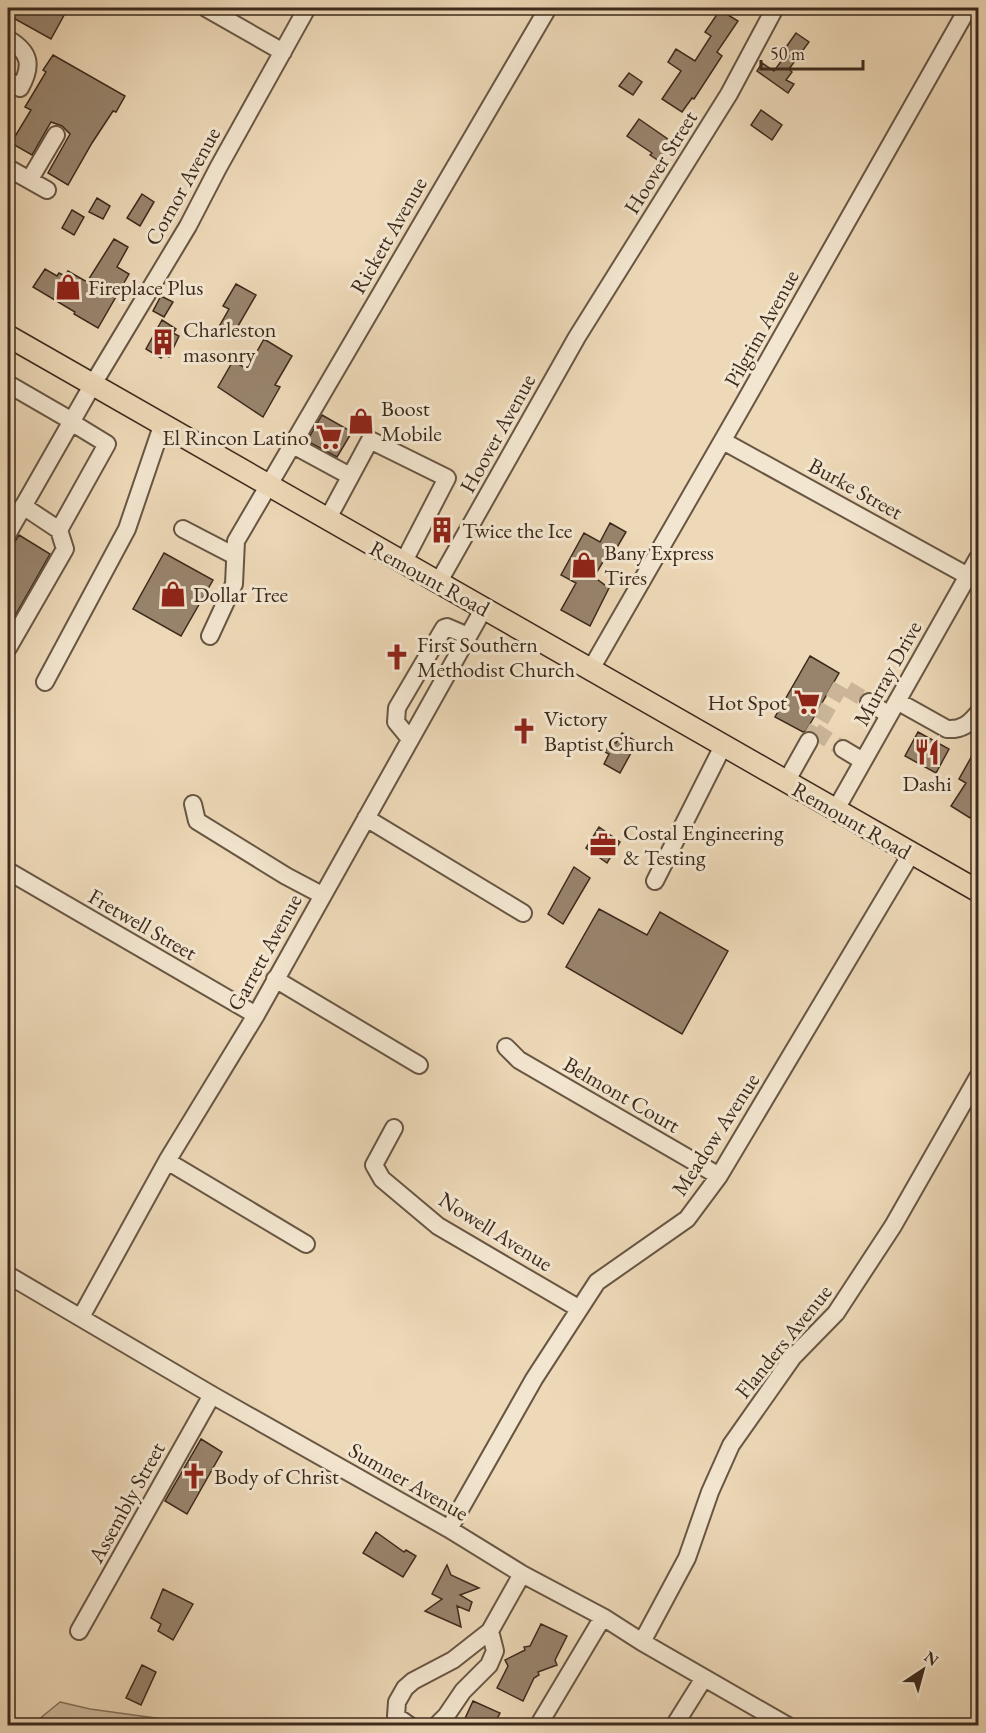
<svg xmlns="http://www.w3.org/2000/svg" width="986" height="1733" viewBox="0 0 986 1733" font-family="'EB Garamond',serif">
<rect width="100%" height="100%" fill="#edd8b7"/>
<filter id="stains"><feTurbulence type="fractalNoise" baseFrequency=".00333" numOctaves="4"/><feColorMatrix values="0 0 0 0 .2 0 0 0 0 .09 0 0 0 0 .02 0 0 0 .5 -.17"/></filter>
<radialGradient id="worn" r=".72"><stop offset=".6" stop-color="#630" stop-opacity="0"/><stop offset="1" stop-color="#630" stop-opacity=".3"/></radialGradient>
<!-- green -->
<path fill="#cfba9d" stroke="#86725c" stroke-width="1.5" d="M60,1702L90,1709L163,1719L176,1725H32Z"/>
<!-- building -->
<path fill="#98846d" stroke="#3c2a1c" stroke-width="1.5" d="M8,8H68L51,39L8,15Z
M720,10L738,21L717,52L722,56L694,99L692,98L682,112L662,99L681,71L668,62L676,49L695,61L711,36L705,32Z
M796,33L809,42L789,69L792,72L786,80L794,84L788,93L757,71L762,63L774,71L788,52L784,50Z
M53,55L125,96L116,112L113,111L92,143L68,185L48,173L70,134L62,126L51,122L32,155L11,143L31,110L25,107L46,72L43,70Z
M629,73L642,82L633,95L619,86Z
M761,110L782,125L772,140L751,125Z
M639,119L672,142L659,161L650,155L652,153L627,136Z
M142,194L154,202L140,226L127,218Z
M97,198L110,206L103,219L89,212Z
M72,210L84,217L74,235L62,228Z
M114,239L128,247L117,267L129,274L98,328L74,314L75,312L33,287L45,269L57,276L59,273L65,276L68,271L87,282Z
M236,284L256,295L234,333L220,325L229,309L223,306Z
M161,296L173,302L164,317L153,311Z
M162,320L176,329L173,333L179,336L169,357L164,354L161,358L146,349Z
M264,339L292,356L275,385L280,387L263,417L218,387L233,361L247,369Z
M322,415L352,432L337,457L307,441Z
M610,523L626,532L612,556L608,553L594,577L609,588L590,626L561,610L576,583L561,575L584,533L600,542Z
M19,535L50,554L8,628V552Z
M164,553L213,580L181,636L133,609Z
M810,656L839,673L806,731L803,732L775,717Z
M918,732L949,749L936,773L905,756Z
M622,733L637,742L620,773L604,764L609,754L605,752L612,741L616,743Z
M978,745V805L970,818L951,806L966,783L959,779Z
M599,827L620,842L607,863L586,848Z
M574,867L590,878L563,924L548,914Z
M599,909L647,935L660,912L728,951L682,1034L566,967Z
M201,1439L222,1452L187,1514L165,1501Z
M376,1532L404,1552L406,1550L416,1556L403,1577L363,1553Z
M447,1565L451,1575L479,1588L460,1595L472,1602L469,1611L457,1606L461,1627L425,1611L442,1599L432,1594Z
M163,1589L193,1604L173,1640L158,1631L161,1624L151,1618Z
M541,1624L567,1636L555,1660L557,1665L538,1672L539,1675L534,1678L523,1701L497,1688L508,1666L505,1660L525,1650L524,1647L530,1646Z
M142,1665L156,1672L141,1705L126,1698Z
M473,1701L500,1713L494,1725H462Z"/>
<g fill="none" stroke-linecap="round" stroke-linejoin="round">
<!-- minor-tunnel -->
<path stroke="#cab598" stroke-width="16" stroke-dasharray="16 8" stroke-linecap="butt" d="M815,731L843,749
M809,741L841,685L869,702"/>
<!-- minor casing -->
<g stroke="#685643" stroke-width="20">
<path id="minor" d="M206,8L283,52
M8,39C30,52 33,65 20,88L8,80
M8,168L47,190
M30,179L56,135
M8,384L72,421
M723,441L968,576
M291,444L350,476
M327,520L370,440L447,478L403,563
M183,529L235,556
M59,530L107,444L71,422
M8,533L93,384L188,226L218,168L307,8
M438,583L577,337L729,94L775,8
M210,636L234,584L236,541L548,8
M8,648L65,549L59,530L23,506
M591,669L743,405L968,8
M45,682L127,529L162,426
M897,701L947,729C962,730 969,724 978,713
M869,702L889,715
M410,739L396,722L397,708L444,628L447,627L468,636
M843,749L863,761
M786,782L809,741
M193,804L197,821L286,876L322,895
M835,811L978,558
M366,818L523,913
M8,871L256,1015
M655,881L723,746
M275,979L419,1065
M506,1047L519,1060L719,1176
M394,1128L374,1165L382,1179L438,1226L578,1308
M167,1161L306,1244
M8,1275L212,1395L449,1529L522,1574L603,1617L642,1642L788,1726
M81,1317L167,1161L256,1015L484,608
M449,1529L534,1379L597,1282L687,1219L719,1176L911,854
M79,1631L212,1395
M642,1642L687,1558L710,1492L731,1445L793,1357L836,1313L893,1226L978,1077
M410,1726L396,1716L397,1702L405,1688L413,1681L453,1660L490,1631L522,1574
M436,1726L446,1716L463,1691L489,1665L495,1651L490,1631
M538,1726L603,1617
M674,1726L704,1678"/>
</g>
<!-- major casing -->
<g stroke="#3c2a1c" stroke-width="24">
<path id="major" d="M8,336L978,891"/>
</g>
<!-- minor -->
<use href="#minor" stroke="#f3e6d0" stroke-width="16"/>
<!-- major -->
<use href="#major" stroke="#edd8b7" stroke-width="21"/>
</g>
<!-- icons -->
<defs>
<g id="shop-bare" transform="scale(2.07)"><path d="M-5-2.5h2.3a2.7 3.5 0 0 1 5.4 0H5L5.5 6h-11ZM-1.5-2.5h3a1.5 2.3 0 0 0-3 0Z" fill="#8f2418" stroke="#f3e6d0" stroke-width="2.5" paint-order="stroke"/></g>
<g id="building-bare" transform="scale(2.07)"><path d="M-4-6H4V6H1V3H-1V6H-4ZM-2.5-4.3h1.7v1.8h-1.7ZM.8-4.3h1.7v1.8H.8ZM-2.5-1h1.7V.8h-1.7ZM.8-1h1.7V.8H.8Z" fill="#8f2418" stroke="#f3e6d0" stroke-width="2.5" paint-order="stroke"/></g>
<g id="supermarket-bare" transform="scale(2.07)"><path d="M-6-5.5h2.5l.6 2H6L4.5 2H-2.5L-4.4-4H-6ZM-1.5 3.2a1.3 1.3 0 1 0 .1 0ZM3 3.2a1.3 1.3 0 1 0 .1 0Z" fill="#8f2418" stroke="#f3e6d0" stroke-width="2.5" paint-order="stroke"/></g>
<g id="church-bare" transform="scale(2.07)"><path d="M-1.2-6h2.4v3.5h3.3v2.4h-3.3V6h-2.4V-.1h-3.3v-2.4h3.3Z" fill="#8f2418" stroke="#f3e6d0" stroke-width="2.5" paint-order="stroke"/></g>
<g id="restaurant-bare" transform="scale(2.07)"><path d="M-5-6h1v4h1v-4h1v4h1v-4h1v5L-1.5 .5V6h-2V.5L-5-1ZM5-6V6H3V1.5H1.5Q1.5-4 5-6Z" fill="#8f2418" stroke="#f3e6d0" stroke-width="2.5" paint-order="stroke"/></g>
<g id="office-bare" transform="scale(2.07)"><path d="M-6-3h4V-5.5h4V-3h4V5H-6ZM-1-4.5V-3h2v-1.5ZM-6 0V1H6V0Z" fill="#8f2418" stroke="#f3e6d0" stroke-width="2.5" paint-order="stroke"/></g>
</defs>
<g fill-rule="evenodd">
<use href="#shop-bare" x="68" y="287"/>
<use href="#building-bare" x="163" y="342"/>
<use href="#shop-bare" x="361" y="421"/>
<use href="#supermarket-bare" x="329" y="437"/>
<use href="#building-bare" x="442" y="530"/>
<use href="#shop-bare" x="584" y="565"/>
<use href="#shop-bare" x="173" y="594"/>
<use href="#church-bare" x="397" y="657"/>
<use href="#supermarket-bare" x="807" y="702"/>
<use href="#church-bare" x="524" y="731"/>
<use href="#restaurant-bare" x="927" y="752"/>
<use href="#office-bare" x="603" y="845"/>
<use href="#church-bare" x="194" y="1476"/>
</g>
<g text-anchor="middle" stroke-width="6" stroke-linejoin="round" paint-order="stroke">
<!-- street labels -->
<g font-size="22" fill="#3c2a1c" stroke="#f3e6d0">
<text transform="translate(660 162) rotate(-58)" y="8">Hoover Street</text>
<text transform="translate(182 186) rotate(-61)" y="8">Cornor Avenue</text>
<text transform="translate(388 235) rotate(-60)" y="8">Rickett Avenue</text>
<text transform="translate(761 328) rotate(-61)" y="8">Pilgrim Avenue</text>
<text transform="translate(497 433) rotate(-61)" y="8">Hoover Avenue</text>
<text transform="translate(856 488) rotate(29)" y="8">Burke Street</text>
<text transform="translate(430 578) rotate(29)" y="8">Remount Road</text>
<text transform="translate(887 673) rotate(-61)" y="8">Murray Drive</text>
<text transform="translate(852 820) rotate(30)" y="8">Remount Road</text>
<text transform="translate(143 924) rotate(30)" y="8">Fretwell Street</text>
<text transform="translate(264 952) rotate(-61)" y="8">Garrett Avenue</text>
<text transform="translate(622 1094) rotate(30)" y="8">Belmont Court</text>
<text transform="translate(715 1134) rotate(-57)" y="8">Meadow Avenue</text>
<text transform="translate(496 1231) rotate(32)" y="8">Nowell Avenue</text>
<text transform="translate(783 1341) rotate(-51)" y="8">Flanders Avenue</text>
<text transform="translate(409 1481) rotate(30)" y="8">Sumner Avenue</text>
<text transform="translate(126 1502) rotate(-61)" y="8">Assembly Street</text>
</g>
<!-- poi labels -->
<g font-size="22" fill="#3c2a1c" stroke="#f3e6d0" text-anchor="start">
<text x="88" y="295">Fireplace Plus</text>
<text x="183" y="337">Charleston<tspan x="183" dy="25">masonry</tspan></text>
<text x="381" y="416">Boost<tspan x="381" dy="25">Mobile</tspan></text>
<text x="309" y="445" text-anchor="end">El Rincon Latino</text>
<text x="462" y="538">Twice the Ice</text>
<text x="604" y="560">Bany Express<tspan x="604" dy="25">Tires</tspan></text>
<text x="193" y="602">Dollar Tree</text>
<text x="417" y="652">First Southern<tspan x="417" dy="25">Methodist Church</tspan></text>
<text x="787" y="710" text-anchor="end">Hot Spot</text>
<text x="544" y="726">Victory<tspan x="544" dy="25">Baptist Church</tspan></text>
<text x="927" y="791" text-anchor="middle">Dashi</text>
<text x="623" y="840">Costal Engineering<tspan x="623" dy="25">&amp; Testing</tspan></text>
<text x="214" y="1484">Body of Christ</text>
</g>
</g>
<!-- margin -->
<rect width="986" height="1733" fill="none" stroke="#edd8b7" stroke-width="30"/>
<rect x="9" y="9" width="968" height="1715" fill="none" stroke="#3c2a1c" stroke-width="3"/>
<rect x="15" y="15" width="956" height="1703" fill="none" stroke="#3c2a1c" stroke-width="1.5"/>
<!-- north arrow -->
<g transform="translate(923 1670) rotate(36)" stroke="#f3e6d0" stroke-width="4.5" paint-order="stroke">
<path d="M0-4.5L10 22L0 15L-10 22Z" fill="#3c2a1c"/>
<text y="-9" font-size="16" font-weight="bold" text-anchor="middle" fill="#3c2a1c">N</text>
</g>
<!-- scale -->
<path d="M761 60v9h102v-9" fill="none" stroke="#3c2a1c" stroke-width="3"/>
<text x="770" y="60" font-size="18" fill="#3c2a1c" stroke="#f3e6d0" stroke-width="4.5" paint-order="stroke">50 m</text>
<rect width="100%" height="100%" filter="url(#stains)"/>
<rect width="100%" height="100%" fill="url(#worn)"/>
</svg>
